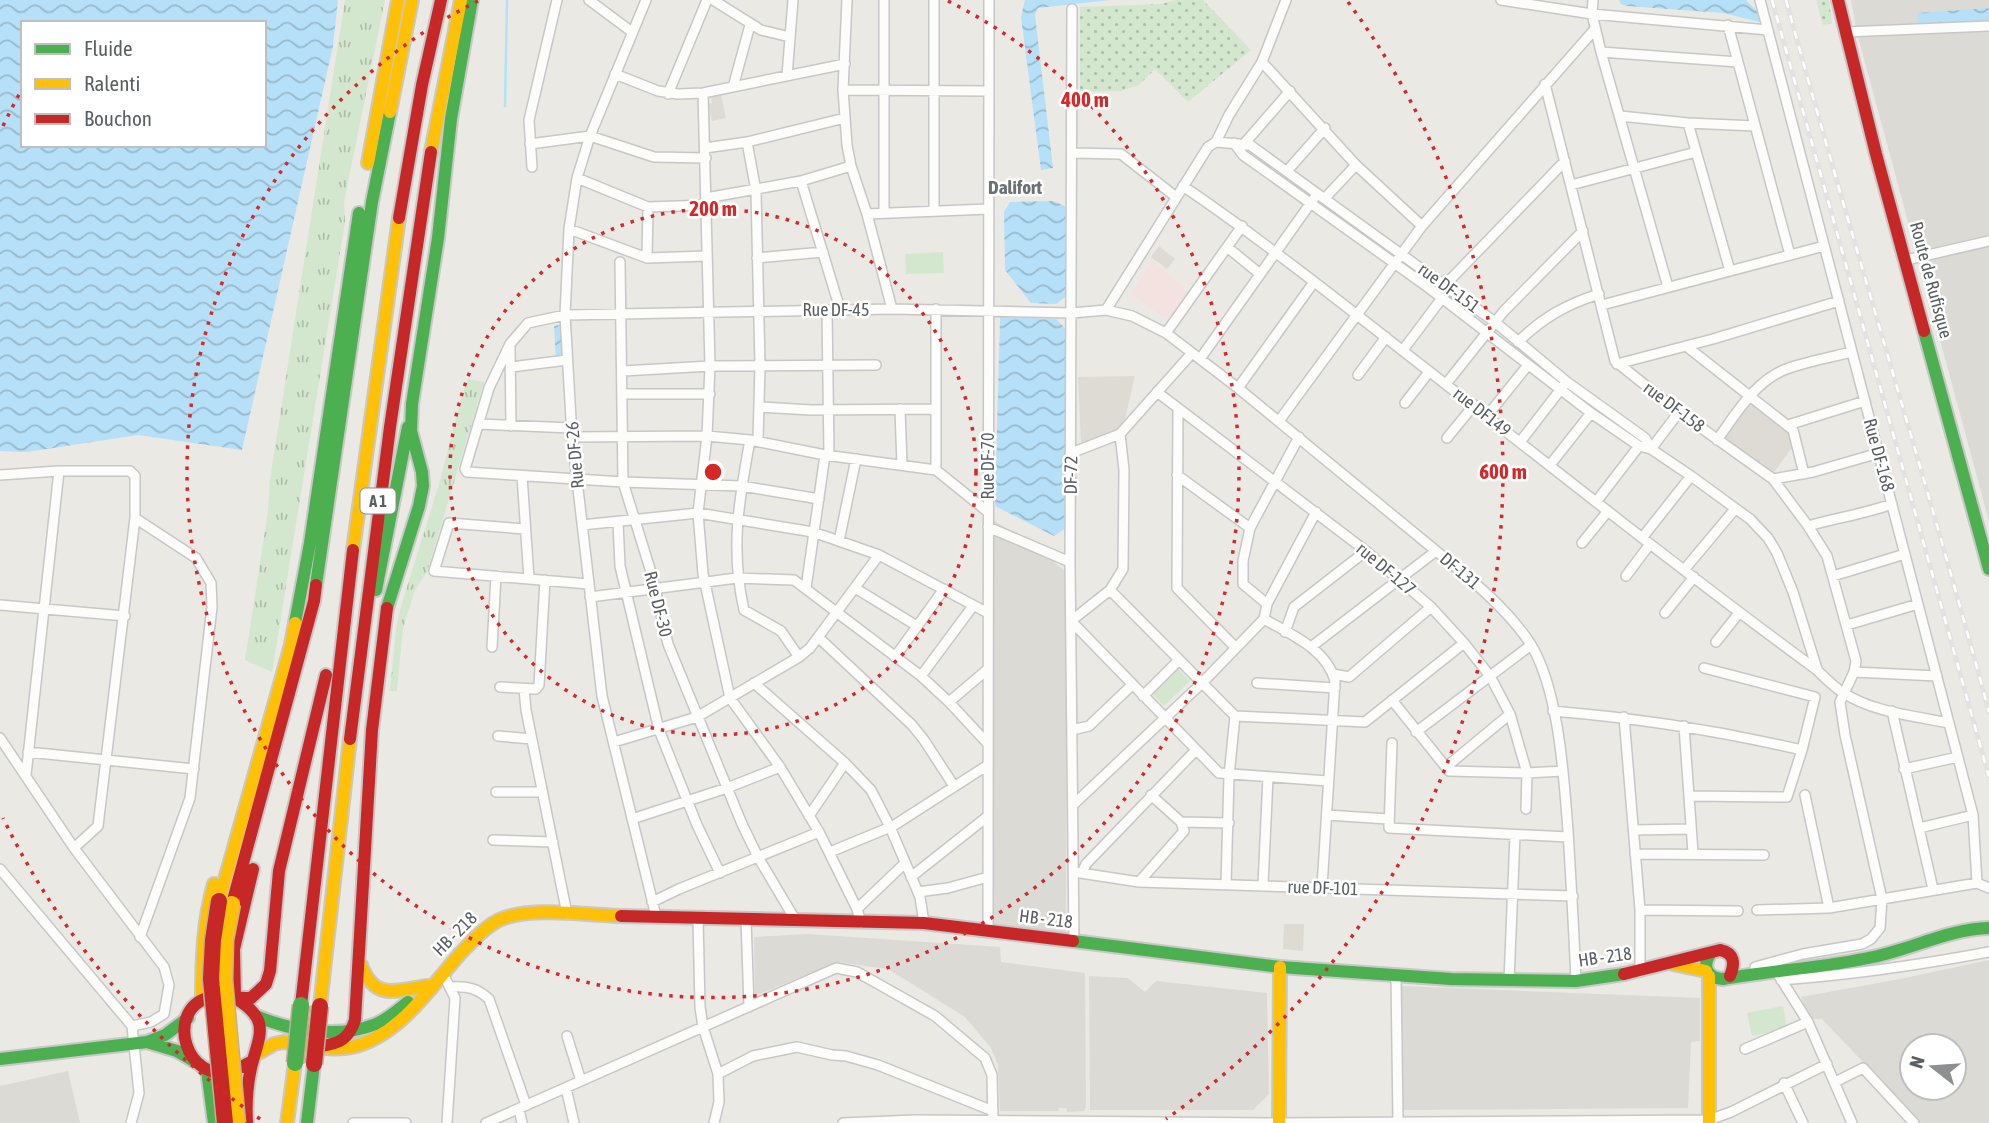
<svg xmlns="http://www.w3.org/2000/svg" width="1989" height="1123" viewBox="0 0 1989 1123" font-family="'Asap Condensed',sans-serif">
<defs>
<pattern id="grass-tufts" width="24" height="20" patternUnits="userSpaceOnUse" patternTransform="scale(1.75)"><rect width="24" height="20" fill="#d3e7ce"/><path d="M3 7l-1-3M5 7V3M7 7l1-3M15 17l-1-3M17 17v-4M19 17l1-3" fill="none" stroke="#aebeab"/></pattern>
<pattern id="garden-dots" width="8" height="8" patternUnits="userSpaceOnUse" patternTransform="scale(1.75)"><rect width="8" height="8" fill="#d3e7ce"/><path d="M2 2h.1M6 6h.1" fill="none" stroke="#aebeab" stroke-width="1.8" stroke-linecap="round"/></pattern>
<pattern id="water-waves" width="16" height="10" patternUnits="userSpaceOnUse" patternTransform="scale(1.75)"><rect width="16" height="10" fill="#b6e0f7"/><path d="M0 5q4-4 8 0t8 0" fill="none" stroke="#97b9cc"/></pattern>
</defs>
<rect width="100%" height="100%" fill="#ebe9e4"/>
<!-- industrial -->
<path fill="#dcdad5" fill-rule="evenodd" d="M1851,0H1989V521L1857,33Z
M993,520L1035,546L1067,573L1066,935L991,926Z
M807,934L1000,947L1001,962L1085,973L1086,1107L1084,1111L1067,1112L1066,1108H1059L1058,1111H1000L998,1065L991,1048L965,1017L888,969L837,962L755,996L754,937Z
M1989,960V1123H1921L1822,1019H1809L1801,997L1900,979ZM1912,1046H1954V1088H1912Z
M1089,976L1128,978L1145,992L1156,981L1267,993L1269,1094L1253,1110H1090Z
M1402,986L1700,998V1041L1691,1042L1688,1108L1402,1110Z
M68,1071L80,1123H0V1086Z"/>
<!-- education -->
<path fill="#dedbd4" d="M721,95L726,118L712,121L708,104L712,103L711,97Z
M1159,246L1175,259L1167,269L1151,257Z
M1135,376L1123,427L1081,443L1078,377Z
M1750,398L1795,434L1796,442L1772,475L1721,439Z
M1284,924H1304L1303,951L1283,949Z"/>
<!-- medical -->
<path fill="#f4e2e0" d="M1152,261L1189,293L1171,316H1162L1131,294Z"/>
<!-- grass -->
<path fill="url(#grass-tufts)" d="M345,0H385L344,202L345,222L272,672L245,660L268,511L270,479Z
M468,379L484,382L427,572L415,590L403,628L397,691H390L396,628L401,606L440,481L462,395Z"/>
<!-- garden -->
<path fill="url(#garden-dots)" d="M1175,0H1203L1251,50L1188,102L1155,69L1139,85L1121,91L1080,92V7L1162,4Z
M1816,0H1829L1832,23L1823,25Z"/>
<!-- pitch -->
<path fill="#d3e7ce" d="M943,252L944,273L906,274L905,254Z
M1177,668L1190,681L1164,706L1151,692Z
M1783,1006L1787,1029L1752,1036L1747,1013Z"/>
<!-- water -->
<path fill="url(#water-waves)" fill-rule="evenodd" d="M0,0H338L333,46L242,450L138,435L27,452L0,451ZM23,23H264V145H23Z
M1025,0H1111L1038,8L1035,15L1053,168L1041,170L1021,17Z
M1619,0H1746L1759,13V22L1723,13L1627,6L1621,4Z
M1989,8V20L1918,23L1917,13Z
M1053,201L1067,207V296L1056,304L1031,303L1005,270L1004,212L1010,202Z
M1000,317L1056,319L1065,328L1066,528L1054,536L995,506Z
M564,324L566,365H561L556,361L554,326Z"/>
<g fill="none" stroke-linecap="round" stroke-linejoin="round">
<!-- stream -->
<path stroke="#b6e0f7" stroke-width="2.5" d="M505,106L507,0"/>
<!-- street casing -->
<g stroke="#c7c7c7" stroke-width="12">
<path id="street" d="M589,0L632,32
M646,0L590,136L577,178L569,229L565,315L572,437L602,696L656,916
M713,0L761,30L790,37
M847,0L843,90L847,145L851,166L867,214L892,309
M934,0V211
M1501,0L1592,14L1768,30
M1593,0L1592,14L1601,52L1668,287
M1760,0L1973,815L1977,883
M1072,9L1070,562L1074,942
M1728,25L1790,255
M1845,32L1989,26
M1601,52L1738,62
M1262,62L1356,165L1422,226
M615,74L658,91L678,94L703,93L845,64
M787,76L793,0
M1545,84L1615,361L1679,412L1773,479L1808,526L1827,556L1856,661L1854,672L1840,702L1845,735L1882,899L1880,928L1871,939L1862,944L1803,954L1755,967
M733,87L750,25
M843,90L988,91
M703,93L710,366L707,436L698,513L703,574L730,698L780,767L819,832L857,909L861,923
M668,94L707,0
M1620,116L1688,123L1755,126
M1688,123L1730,271
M747,142L756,191L760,365L758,441
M1216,142L1250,145L1495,322L1567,382L1645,438L1651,449
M1234,143L1243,155L1425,285L1591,413L1639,446L1651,449L1691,476L1750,519L1768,538L1777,553L1793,592L1817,669
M530,144L590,136L654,157L706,158
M1244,144L1290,91
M705,148L747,142L845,118
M1072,153L1121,154L1176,197
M532,167L529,120L557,0
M1287,171L1325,128
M577,178L648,207L707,205
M801,181L840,309
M1571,185L1696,152
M1183,186C1268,244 1349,309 1430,372C1558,472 1686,574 1817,670C1825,678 1833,686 1842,692C1872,712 1914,716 1949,723
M706,198L801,181L851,166
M1325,198L1356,165
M884,212V0
M867,214L988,209
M569,229L647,258L707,256
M1227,247L1260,274
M647,258L648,207
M757,258L823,252
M1906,260L1989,241
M620,262L623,482L651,572L668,644L742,824L758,857L796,921
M1445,285L1565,161
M1602,305L1824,246
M827,310L829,455
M1106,310L1208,147L1216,142L1229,115L1262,62L1286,0
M1166,333L1242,226
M1518,342C1542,318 1567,304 1599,294
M1686,346L1793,430L1804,474
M510,347L511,426
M1403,350L1442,298
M1200,359L1315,197
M1617,364L1713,339L1839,301
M511,367L567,360
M623,371L710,366L876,365
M1358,375L1386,337
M1446,384L1504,311L1583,231
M1238,388L1314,282
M1157,392L1366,551L1431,607L1464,643L1490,676L1510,714L1527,773L1526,809
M623,394H710
M1405,403L1429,372
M760,407L811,410L935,409
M1178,408L1177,588L1235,647
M900,409L902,465
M1487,416L1528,365
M1279,421L1422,226L1595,29
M478,424L571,428
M1788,425L1865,401
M1120,434L1124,470L1123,569L1110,590L1071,621L1219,773L1328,781
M572,437L707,436L750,440L825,455L936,470
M1447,438L1474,405
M750,440C739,500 730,549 744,610L781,631L799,657
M1717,440C1736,414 1756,379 1789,368C1809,361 1831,357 1852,352
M1520,442L1564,385
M1651,449L1679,412
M1071,453L1120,434L1192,353
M1550,465L1591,413
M936,470V309
M936,470L988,512
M0,475L59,471H130L135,476V518L98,826L74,848
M1177,475L1250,528L1243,561V584L1267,604
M522,476L529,579
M1773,479L1813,472L1879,453
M819,499L742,486L623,482L467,472L465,469L489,388L510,344L528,323L565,315L892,309L1072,313L1106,310L1132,316L1166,333L1238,388L1463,573C1488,594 1512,616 1530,643C1559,689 1564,778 1568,831C1571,881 1574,931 1576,981
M1596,502L1639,446
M135,518L196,558L211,583L212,607L190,798L140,937
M618,522L620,566L659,730L697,825L720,873
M582,525L698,513L813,532L879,555L988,613
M1808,526C1836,518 1864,514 1892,504
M988,527L1070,562
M1250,528L1299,437
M525,529L449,523L434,571L588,584
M1642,538L1691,476
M839,541L856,459
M1582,543L1608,511
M1684,570L1735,509
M1626,576L1650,544
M1833,576L1905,554
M806,588L825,455
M855,588L917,626
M1110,590L1235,716
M590,597L737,578L794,580L921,676L949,702L988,744
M0,605L125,616
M1665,613L1694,577
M1264,619C1290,634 1327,649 1335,681L1322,887
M1264,619L1267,604L1316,512
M1847,625L1918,604
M1285,632L1294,607L1366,551
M818,637L912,725L924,740L954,786
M1716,642L1739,613
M492,647L496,576
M1311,647L1436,551
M895,657L944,589
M1704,668L1815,697L1802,750
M1854,672L1937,676
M1333,674L1349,677L1431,607
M921,676L973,606
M754,683L845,763L871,790L890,827L920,897L924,923
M1257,683L1335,688
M500,687L536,689L539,685L545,580
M524,689L526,710L567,914
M1143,696L1179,660
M1392,700L1449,771L1527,773L1563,771
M949,702L988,669
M1553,711C1638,718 1720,731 1802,750L1787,797L1689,796
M1892,711L1933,889
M1235,716L1365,722L1464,643
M1624,717L1640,910V972
M1684,726L1693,853
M1072,730L1089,726L1132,685
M1416,732L1531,645
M498,736L532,739
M0,738L74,848L164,967L169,985L164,1014L151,1022L132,1026
M614,742L697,717L799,657L810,648L879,555
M1392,743L1389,828L1568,837
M28,752L194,769
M1446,767L1510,714
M1904,769L1958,757
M26,775L59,471
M496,792H542
M1805,795L1829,908
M1073,805L1201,684L1264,619
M1327,815L1388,819
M809,816L845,763
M632,819L727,788L780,767
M1181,822L1229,823
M1919,828L1973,815
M1634,830L1690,829
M493,840L553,842
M830,852L893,826L988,765
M1635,854L1764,855
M0,869L132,1026L139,1093L131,1123
M1074,872L1139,882L1573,896
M1082,873L1086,864L1196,750
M911,877L988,816
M1139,882L1184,831L1181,822L1151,795
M1226,885L1229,776L1235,716
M1263,885L1268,777
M918,892L948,888L988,877
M652,902L679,889L819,832
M857,909L905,863
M1640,910L1738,911
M1757,910L1829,908L1977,883L1989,888
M698,918L700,1007L703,1027L718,1074L719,1102L714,1123
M746,919L749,1007
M988,931L989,0
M443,974L455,998L447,1123
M1396,976L1398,1121
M1779,976L1808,1022L1852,1123
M1781,980C1851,975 1920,965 1989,952
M1509,981L1515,835
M451,987C467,986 477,988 489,999L526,1105
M567,1036L581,1081
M1745,1049L1808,1022
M718,1074L753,1056L797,1047L832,1055L846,1056L878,1065L993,1111
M1835,1082L1863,1068L1914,1123
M1784,1083L1803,1123
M566,1088L574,1123
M519,1109L522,1123
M353,1123H406
M486,1123L836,968L857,972L935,1016L985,1058L992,1075L993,1123
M843,1123L915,1120L1279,1123L1709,1120L1731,1112L1827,1064"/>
</g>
<!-- fast casing -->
<g stroke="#c8c8c8" stroke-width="16">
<path id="fast" d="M1924,331L1989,569
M316,585L372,202L390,112
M376,590L408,427
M387,608L419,506L423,486L422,472L411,431L412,404L438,238L451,119L472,0
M295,623L310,543L359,213
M1073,941L1280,967L1451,979L1576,981L1624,974
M1710,954C1702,967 1707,978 1723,979C1773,970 1824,968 1873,957C1912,949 1949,929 1989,928
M256,1016C292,1031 338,1039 376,1024C388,1019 398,1010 408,1002
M147,1042L165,1035L188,1018
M0,1059L147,1042L177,1051L194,1061
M207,1070L214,1123
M307,1123L314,1064"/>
</g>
<!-- slow casing -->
<g stroke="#c8c8c8" stroke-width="16">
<path id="slow" d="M390,112L412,0
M431,152L461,0
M368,163L398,0
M353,550L399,218
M219,901L291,645L295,623
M1673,964L1706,971
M361,965C375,1002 397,990 428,986
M1709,976V1123
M202,1000C202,961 203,922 214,884
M320,1006L350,739
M255,1055L274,1044L283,1042C305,1044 330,1052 352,1047C399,1036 429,989 459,955C471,942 487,924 504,918C534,907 588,915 621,916
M287,1123L295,1063
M1279,1123L1280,967"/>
</g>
<!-- jam casing -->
<g stroke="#c8c8c8" stroke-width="16">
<path id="jam" d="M1838,0L1876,154L1924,331
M399,218L422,85L441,0
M350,739L390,427L431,152
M232,904L314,601L316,585
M621,916L924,923L1073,941
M1624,974L1720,950C1735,953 1735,964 1730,976
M235,998L234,949L253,869
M235,998C272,1020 259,1035 251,1068C247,1086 246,1105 247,1123
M301,1005L353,550
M320,1046C339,1044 349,1039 355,1020L372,730L387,608
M252,1061C246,1064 239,1069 232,1071C186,1084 165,1012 207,998C221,993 237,999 251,998L266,984L270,971L279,871L326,675"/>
</g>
<!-- street -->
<use href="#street" stroke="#fcfcfb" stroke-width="9"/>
<!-- fast -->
<use href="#fast" stroke="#4caf50" stroke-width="12"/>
<!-- slow -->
<use href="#slow" stroke="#ffc107" stroke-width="12"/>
<!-- jam -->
<use href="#jam" stroke="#c62828" stroke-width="12"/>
<!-- rail casing -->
<g stroke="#e2e2e1" stroke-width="5">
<path id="rail" d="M1772,0L1989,777
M1786,0C1851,238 1925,474 1989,712"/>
</g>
<!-- rail -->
<use href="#rail" stroke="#fff" stroke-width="2.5" stroke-dasharray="8" stroke-linecap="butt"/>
<!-- fast-bridge casing -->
<g stroke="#c2b092" stroke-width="19" stroke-linecap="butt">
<path id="fast-bridge" d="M295,1063L301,1005"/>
</g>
<!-- slow-bridge casing -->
<g stroke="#c2b092" stroke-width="19" stroke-linecap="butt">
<path id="slow-bridge" d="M232,904L225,940L224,980L237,1123"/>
</g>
<!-- jam-bridge casing -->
<g stroke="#c2b092" stroke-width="19" stroke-linecap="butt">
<path id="jam-bridge" d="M219,901L213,940L211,979L225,1123
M314,1064L320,1006"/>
</g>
<!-- fast-bridge -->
<use href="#fast-bridge" stroke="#4caf50" stroke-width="16"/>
<!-- slow-bridge -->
<use href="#slow-bridge" stroke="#ffc107" stroke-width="16"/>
<!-- jam-bridge -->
<use href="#jam-bridge" stroke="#c62828" stroke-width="16"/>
</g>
<!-- distance rings -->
<g fill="none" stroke="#d62828" stroke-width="3.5" stroke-dasharray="3.5 7">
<circle cx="713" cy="472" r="263"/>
<path d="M948 1A526 526 0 1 1 478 1"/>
<path d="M260 1119A790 790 0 0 1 3 818M3 126A790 790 0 0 1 22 89M1348 2A790 790 0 0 1 1166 1119"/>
</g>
<g text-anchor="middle" stroke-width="5" stroke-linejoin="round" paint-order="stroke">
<!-- shield labels -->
<rect fill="#fff" stroke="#8c8f92" stroke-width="2" x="360.5" y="488.5" width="35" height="25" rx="5"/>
<g font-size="16" font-weight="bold" fill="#5a5f63">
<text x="378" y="507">A 1</text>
</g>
<!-- street labels -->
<g font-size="18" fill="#5a5f63" stroke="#fff">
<text transform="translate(1931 280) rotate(75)" y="6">Route de Rufisque</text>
<text transform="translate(1449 288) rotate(36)" y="6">rue DF-151</text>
<text x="836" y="316">Rue DF-45</text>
<text transform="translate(1674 407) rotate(37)" y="6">rue DF-158</text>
<text transform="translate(1482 412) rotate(38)" y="6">rue DF149</text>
<text transform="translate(575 455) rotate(-95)" y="6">Rue DF-26</text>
<text transform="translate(1879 455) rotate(75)" y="6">Rue DF-168</text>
<text transform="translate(988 466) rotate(-90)" y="6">Rue DF-70</text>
<text transform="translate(1071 475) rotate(-89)" y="6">DF-72</text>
<text transform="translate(1386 569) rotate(40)" y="6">rue DF-127</text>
<text transform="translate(1460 571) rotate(40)" y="6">DF-131</text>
<text transform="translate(658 604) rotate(76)" y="6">Rue DF-30</text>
<text transform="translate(1323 888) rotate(2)" y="6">rue DF-101</text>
<text transform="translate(1046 919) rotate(7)" y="6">HB - 218</text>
<text transform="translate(455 934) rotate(-45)" y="6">HB - 218</text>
<text transform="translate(1605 957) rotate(-8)" y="6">HB - 218</text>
</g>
<!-- neighbourhood labels -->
<g font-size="19" font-weight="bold" fill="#6b7175" stroke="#fff">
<text x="1015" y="194">Dalifort</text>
</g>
</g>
<circle cx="713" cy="472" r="10" fill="#d62828" stroke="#fff" stroke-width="3.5"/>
<g font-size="21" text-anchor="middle" font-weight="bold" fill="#d62828" stroke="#fff" stroke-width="5" stroke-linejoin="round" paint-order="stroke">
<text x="1085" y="107">400 m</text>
<text x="713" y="216">200 m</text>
<text x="1503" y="479">600 m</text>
</g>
<!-- legend -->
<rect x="21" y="21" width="245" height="126" fill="#ffffff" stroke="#bdbfc1" stroke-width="2"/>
<rect x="35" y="44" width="35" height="10" fill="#4caf50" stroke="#bdbfc1" stroke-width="2"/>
<text x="84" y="56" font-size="21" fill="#5a5f63">Fluide</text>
<rect x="35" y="79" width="35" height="10" fill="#ffc107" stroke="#bdbfc1" stroke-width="2"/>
<text x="84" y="91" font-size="21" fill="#5a5f63">Ralenti</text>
<rect x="35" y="114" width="35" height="10" fill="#c62828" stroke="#bdbfc1" stroke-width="2"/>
<text x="84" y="126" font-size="21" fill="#5a5f63">Bouchon</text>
<!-- north arrow -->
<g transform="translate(1933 1067) rotate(287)"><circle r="33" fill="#ffffff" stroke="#bdbfc1" stroke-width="2"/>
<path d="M0-5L12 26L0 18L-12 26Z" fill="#8d8f90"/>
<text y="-10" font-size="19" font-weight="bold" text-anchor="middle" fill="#5a5f63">N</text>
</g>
</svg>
